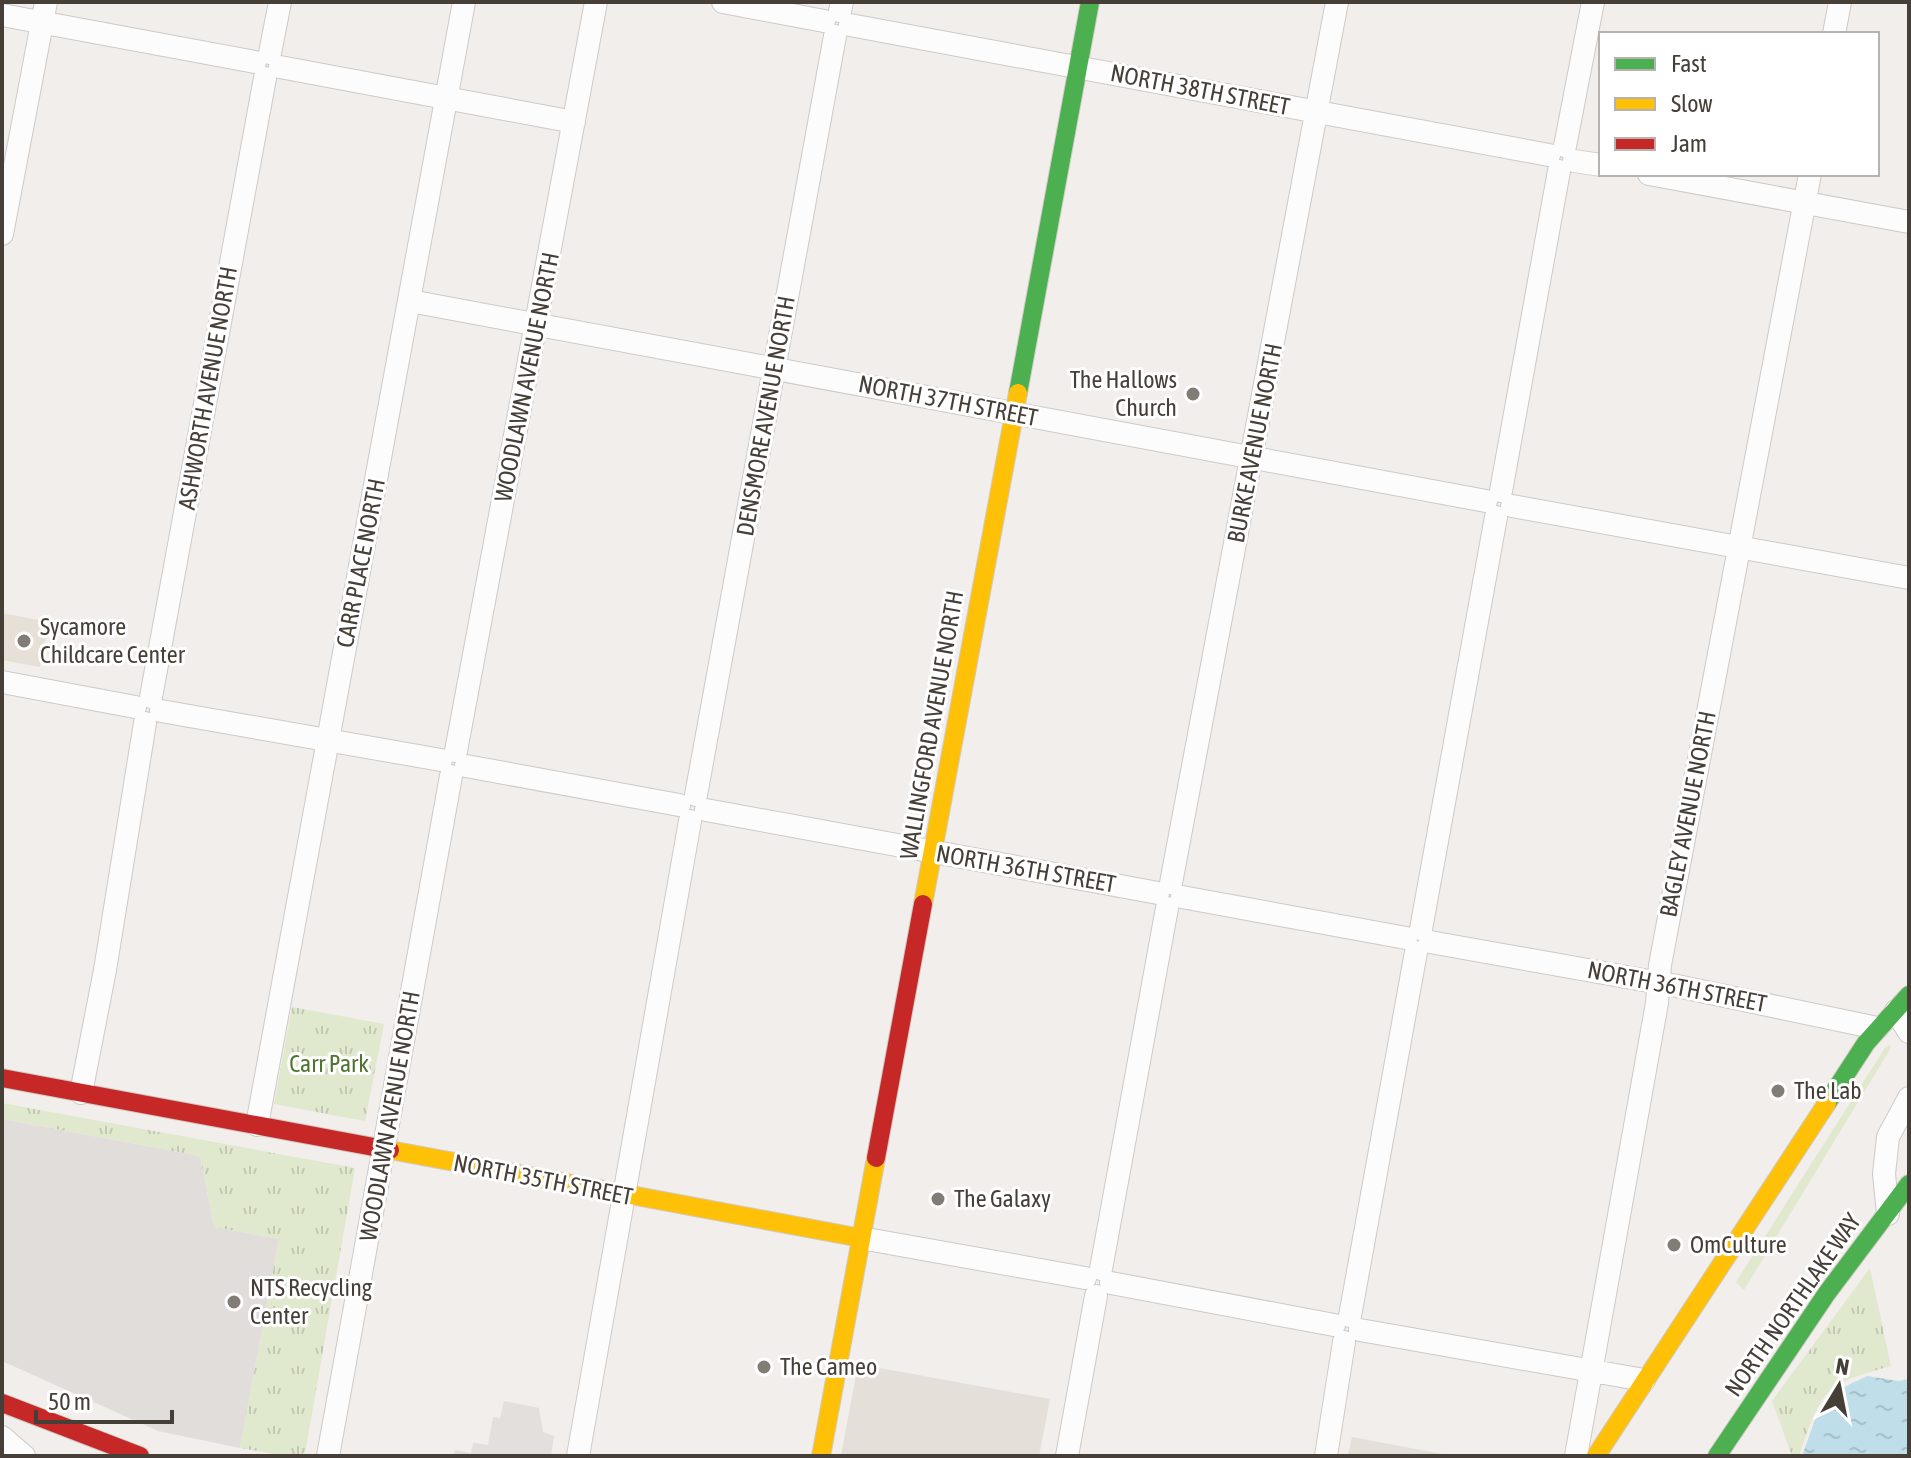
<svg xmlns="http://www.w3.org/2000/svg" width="1911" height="1458" viewBox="0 0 1911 1458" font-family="'Asap Condensed',sans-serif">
<defs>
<pattern id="park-tufts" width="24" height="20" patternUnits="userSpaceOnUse" patternTransform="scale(2)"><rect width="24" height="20" fill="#e0e8ce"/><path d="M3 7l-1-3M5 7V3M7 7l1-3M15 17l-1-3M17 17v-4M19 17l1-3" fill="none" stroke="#c2c8b2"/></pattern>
<pattern id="water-ripples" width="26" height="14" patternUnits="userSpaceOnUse" patternTransform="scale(2)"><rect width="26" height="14" fill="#c0ddea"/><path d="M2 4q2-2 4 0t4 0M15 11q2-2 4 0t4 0" fill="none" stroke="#a6bfc9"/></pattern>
</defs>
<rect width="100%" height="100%" fill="#f1eeeb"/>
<!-- residential -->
<path fill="#e5dfda" d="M858,1364L1050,1399L1039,1456H841Z
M1352,1437L1448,1455V1456H1348Z"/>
<!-- industrial -->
<path fill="#e1ddda" d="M2,1119L200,1156L214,1227L279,1239L240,1448L158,1431L2,1361Z"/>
<!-- education -->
<path fill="#e7e0d7" d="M2,613L49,622L40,667L2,660Z"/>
<!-- green -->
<path fill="#e0e8ce" d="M1891,1044L1889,1051L1744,1290L1736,1282L1885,1048Z"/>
<!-- park -->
<path fill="url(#park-tufts)" d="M292,1007L384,1024L365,1121L274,1104Z
M2,1103L355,1168L305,1453C288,1458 259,1451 240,1448L279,1239L214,1227L200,1156L2,1119Z
M1870,1268L1891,1366C1874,1371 1845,1378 1832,1389C1814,1405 1807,1434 1799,1456H1792L1772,1401Z"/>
<!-- parking -->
<path fill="#e2dfdc" d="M504,1401L539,1408L543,1432L554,1436L551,1456H453L455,1450L471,1453L473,1443L488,1445L493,1417L500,1418Z"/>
<!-- water -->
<path fill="url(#water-ripples)" d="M1867,1376L1899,1381L1909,1379V1456H1802L1816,1417L1834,1392Z"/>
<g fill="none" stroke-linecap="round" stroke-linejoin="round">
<!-- street casing -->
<g stroke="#cdcac7" stroke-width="24">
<path id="street" d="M723,2L824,21
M840,11L842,2
M2,15L255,62
M850,25L1549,155
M1834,34L1840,2
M270,53L280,2
M280,67L574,122
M1565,146L1593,2
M1574,161L1601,165
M1649,174L1909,222
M2,234L46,2
M410,301L1486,501
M1501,491L1559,171
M1512,506L1909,578
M2,682L135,707
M151,697L265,78
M161,711L441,760
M456,751L596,2
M466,766L679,805
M696,795L835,36
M706,810L1158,893
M1171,883L1337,2
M1182,897L1406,938
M1421,929L1496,517
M1430,942L1677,986L1877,1028
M1896,1011L1909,1032
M81,1093L105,970L145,723
M257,1125L464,2
M1888,1214L1884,1174L1888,1137L1909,1098
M861,1238L1085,1278
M1101,1269L1167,908
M1111,1283L1334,1325
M1350,1316L1416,952
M1360,1330L1644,1380
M2,1437L24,1456
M328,1456L451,776
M578,1456L690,821
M1067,1456L1096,1296
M1326,1456L1344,1342
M1576,1456L1657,1003L1660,965L1810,174"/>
</g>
<!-- fast casing -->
<g stroke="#d0cac3" stroke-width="20">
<path id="fast" d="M1018,393L1090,2
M1827,1103L1866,1043L1909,995
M1717,1456L1827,1293L1909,1184"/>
</g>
<!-- slow casing -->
<g stroke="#d0cac3" stroke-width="20">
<path id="slow" d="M923,904L1018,393
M390,1150L861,1238
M821,1456L876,1158
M1596,1456L1827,1103"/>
</g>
<!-- jam casing -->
<g stroke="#d0cac3" stroke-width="20">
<path id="jam" d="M2,1078L390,1150
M876,1158L923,904
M2,1403L140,1456"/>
</g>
<!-- street -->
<use href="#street" stroke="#fdfcfc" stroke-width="22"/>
<!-- fast -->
<use href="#fast" stroke="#4caf50" stroke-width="18"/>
<!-- slow -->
<use href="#slow" stroke="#ffc107" stroke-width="18"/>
<!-- jam -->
<use href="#jam" stroke="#c62828" stroke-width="18"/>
</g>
<!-- markers -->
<g fill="#827c77" stroke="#fff" stroke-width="3">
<circle cx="1193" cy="394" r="8"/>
<circle cx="24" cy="641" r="8"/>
<circle cx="1778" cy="1091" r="8"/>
<circle cx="938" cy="1199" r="8"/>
<circle cx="1674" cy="1245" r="8"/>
<circle cx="234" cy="1302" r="8"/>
<circle cx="764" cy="1367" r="8"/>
</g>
<g text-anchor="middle" stroke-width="6" stroke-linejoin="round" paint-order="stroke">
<!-- street labels -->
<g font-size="24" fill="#463f38" stroke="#fff">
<text transform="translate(1200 90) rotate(11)" y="8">NORTH 38TH STREET</text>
<text transform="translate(527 377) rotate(-79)" y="8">WOODLAWN AVENUE NORTH</text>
<text transform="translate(208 388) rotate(-80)" y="8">ASHWORTH AVENUE NORTH</text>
<text transform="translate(948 401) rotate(11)" y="8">NORTH 37TH STREET</text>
<text transform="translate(766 416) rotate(-80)" y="8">DENSMORE AVENUE NORTH</text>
<text transform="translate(1255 443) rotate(-79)" y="8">BURKE AVENUE NORTH</text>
<text transform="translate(361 563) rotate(-79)" y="8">CARR PLACE NORTH</text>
<text transform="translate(932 725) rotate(-80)" y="8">WALLINGFORD AVENUE NORTH</text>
<text transform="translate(1688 814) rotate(-79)" y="8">BAGLEY AVENUE NORTH</text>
<text transform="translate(1026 869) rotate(10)" y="8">NORTH 36TH STREET</text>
<text transform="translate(1677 987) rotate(11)" y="8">NORTH 36TH STREET</text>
<text transform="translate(390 1116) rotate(-80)" y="8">WOODLAWN AVENUE NORTH</text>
<text transform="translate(543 1180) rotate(11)" y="8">NORTH 35TH STREET</text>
<text transform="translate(1793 1305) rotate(-55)" y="8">NORTH NORTHLAKE WAY</text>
</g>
<!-- poi labels -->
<g font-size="24" fill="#463f38" stroke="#fff" text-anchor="start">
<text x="1177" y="388" text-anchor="end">The Hallows<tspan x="1177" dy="28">Church</tspan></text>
<text x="40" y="635">Sycamore<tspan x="40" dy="28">Childcare Center</tspan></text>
<text x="1794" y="1099">The Lab</text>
<text x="954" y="1207">The Galaxy</text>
<text x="1690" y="1253">OmCulture</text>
<text x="250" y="1296">NTS Recycling<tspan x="250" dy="28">Center</tspan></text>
<text x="780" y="1375">The Cameo</text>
</g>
<!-- park labels -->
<g font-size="24" fill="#507330" stroke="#fff">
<text x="329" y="1072">Carr Park</text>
</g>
</g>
<!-- border -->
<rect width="1911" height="1458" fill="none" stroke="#463f38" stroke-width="8"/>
<!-- legend -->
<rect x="1599" y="32" width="280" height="144" fill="#ffffff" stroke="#b5b2af" stroke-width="2"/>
<rect x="1615" y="58" width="40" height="12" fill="#4caf50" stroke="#b5b2af" stroke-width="2"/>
<text x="1671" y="72" font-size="24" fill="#463f38">Fast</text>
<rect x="1615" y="98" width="40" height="12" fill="#ffc107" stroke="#b5b2af" stroke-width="2"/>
<text x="1671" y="112" font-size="24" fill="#463f38">Slow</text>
<rect x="1615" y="138" width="40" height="12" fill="#c62828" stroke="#b5b2af" stroke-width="2"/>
<text x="1671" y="152" font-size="24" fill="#463f38">Jam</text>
<!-- north arrow -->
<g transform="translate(1839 1386) rotate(10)" stroke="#ffffff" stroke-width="6" paint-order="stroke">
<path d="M0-6L14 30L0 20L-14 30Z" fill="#463f38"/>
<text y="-12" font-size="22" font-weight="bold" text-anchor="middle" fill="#463f38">N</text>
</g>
<!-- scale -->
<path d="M36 1410v12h136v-12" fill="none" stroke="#463f38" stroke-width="4"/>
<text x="48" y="1410" font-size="24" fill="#463f38" stroke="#ffffff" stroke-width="6" paint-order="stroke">50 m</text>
</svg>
